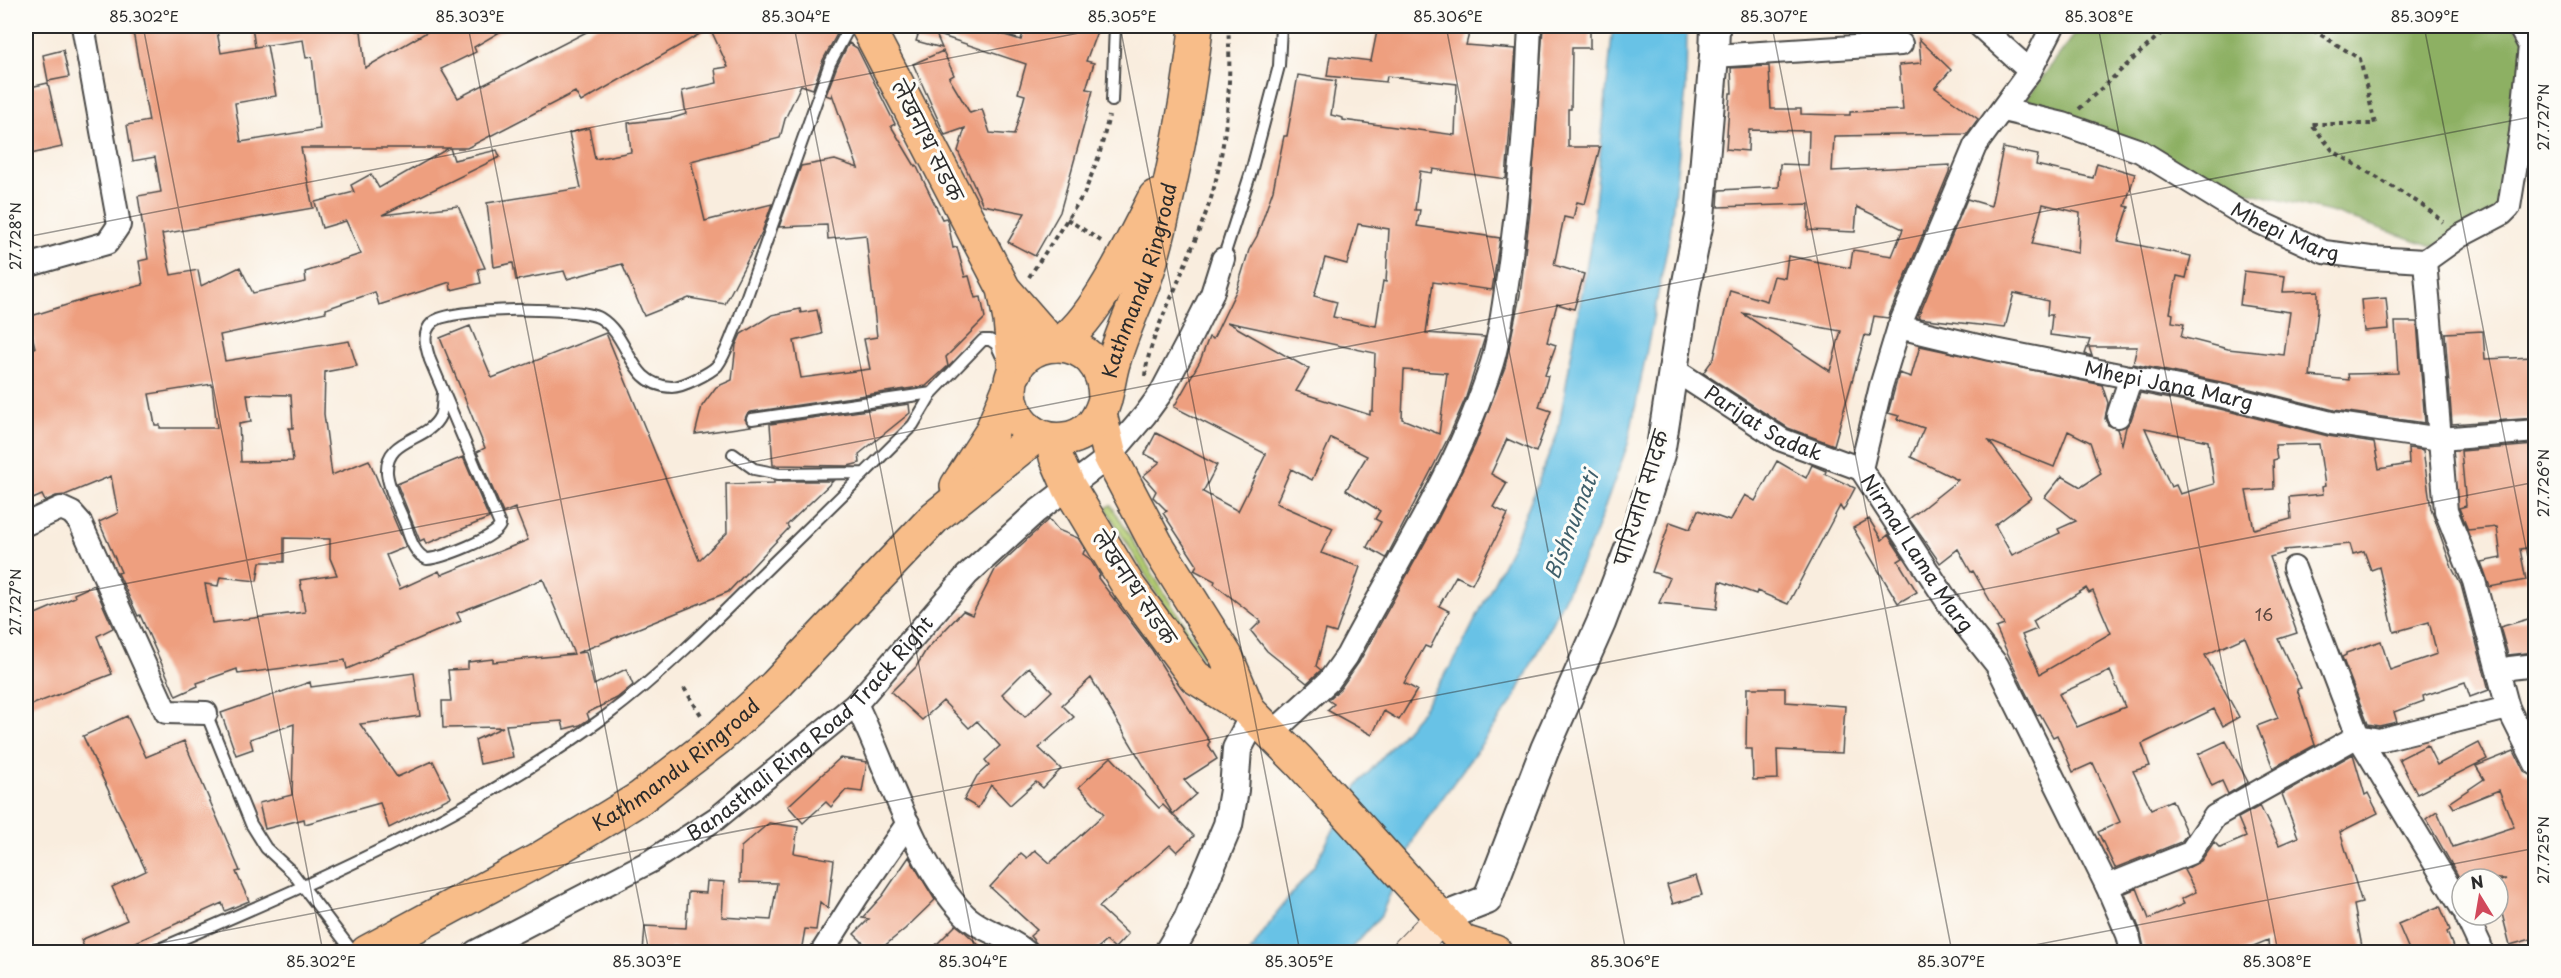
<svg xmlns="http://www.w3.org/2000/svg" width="2561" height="978" viewBox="0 0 2561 978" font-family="'Playpen Sans','Playpen Sans Deva',sans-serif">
<rect width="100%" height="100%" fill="#fdfcf7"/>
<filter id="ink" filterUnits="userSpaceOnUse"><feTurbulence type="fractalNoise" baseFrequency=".0167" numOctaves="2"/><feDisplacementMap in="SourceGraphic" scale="12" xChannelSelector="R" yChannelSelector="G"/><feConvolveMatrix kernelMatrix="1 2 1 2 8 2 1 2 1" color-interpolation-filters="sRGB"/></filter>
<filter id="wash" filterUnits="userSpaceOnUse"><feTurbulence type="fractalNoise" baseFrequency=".008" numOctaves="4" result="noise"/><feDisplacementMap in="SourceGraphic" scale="24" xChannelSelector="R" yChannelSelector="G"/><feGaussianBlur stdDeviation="1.35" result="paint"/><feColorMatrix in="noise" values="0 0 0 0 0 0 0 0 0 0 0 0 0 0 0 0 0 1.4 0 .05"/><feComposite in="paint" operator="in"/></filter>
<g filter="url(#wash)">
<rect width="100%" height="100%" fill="#f9edde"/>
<!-- green -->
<path fill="#b2cc71" stroke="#6e7c4e" stroke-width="1.5" d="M1111,505L1173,607L1214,667L1211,669L1169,614L1107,510V507Z"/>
<!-- forest -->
<path fill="#8db063" stroke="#5c6e47" stroke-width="1.5" d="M2081,26H2514L2526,38L2506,203L2435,247L2331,212L2223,186L2076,124L2026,99Z"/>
<!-- water -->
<path fill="#68c2e6" stroke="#4a7688" stroke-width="1.5" d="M1613,26H1687L1686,90L1670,234L1628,444L1592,542L1514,699L1415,836L1381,915L1348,952H1250L1279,910L1314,866L1357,786L1418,716L1456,658L1515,540L1558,432L1592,234Z"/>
<g id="blocks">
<!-- building -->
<path fill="#ee9f7f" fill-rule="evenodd" d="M132,26H216L221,53L267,45L276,96L235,103L241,142L320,129L312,57L306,58L303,40L255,47L252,26H357V31H361L365,68L437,26H510L474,47L476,52L441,69L458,98L598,26H824L837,34L823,60L813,89L801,85L785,119L780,138L691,161L705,221L772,204L762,232L725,304L689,298L644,316L622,264L567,279L564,271L516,280L513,263L494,267L487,203L581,188L569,133L589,128L595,159L631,152L628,123L673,118L686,114L682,91L717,83L715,69L728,67L710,28L581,102L575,92L467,148H450L454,160L497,150L500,157L382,215L458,206L485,268L478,269L481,283L451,290L450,282L379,305L375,292L326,309V312L220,335L225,361L349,341L357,366L325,372L324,414L332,475L369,460L406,547L386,555L400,589L439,571L441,575L528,540L515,508L503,513L477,452L485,448L440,338L470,326L492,378L606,333L699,560L727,533L726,484L774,483V481H833L787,525L789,528L728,592L577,653L586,652L594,685L626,669L633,685L617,698L587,713L589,719L580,725L564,729L562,721L506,725L513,757L480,764L475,740L503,727L443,728L442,701H451L448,670L468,669V662L493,659V662L574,654L543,579L457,613L461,621L347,669L345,660L238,674L237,669L197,683L198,686L176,696L140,615L138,616L118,573L121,572L99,522L118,513L111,476L65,495L56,496L45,501L42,495L26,502V370L29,369L26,350L35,348L28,317L89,298L143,285L139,261L148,259L138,196L161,192L155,157L133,161L127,125L149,121ZM301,148H449L379,188L371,174L351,185L354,192L315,202L322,228L346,221L361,254L305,272L306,282L253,293L240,267L201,286L198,270L171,275L162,234L313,208ZM212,384L217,428H160V425H155L149,394ZM247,394L291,395L293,428H289L293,461L241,462L239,424L251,422ZM284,538L330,539V558L337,575L300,580L305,612L212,623L205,584L218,586L220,577L257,581L260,562H284Z
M921,26H975L1021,40L1025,26H1099L1086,61L1094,63L1086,89L1093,90L1084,125L1060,212L1035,256L1008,242L1025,213L983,205L958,151L965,128L945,135L913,64L943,51L954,75L949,78L970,113L982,109L990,133L1014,135L1025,95L1018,93L1026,64L936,34L942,48L916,41Z
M1378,26H1471L1466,45L1516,49L1506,179L1433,169L1432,173L1420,171L1415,210H1420L1417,226L1500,238L1492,290L1433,282L1426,333L1485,337L1466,397L1450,434L1386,558L1367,547L1381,522L1375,519L1380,511L1346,490L1367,456L1331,438L1312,480L1291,469L1276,503L1333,528L1321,553L1360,567L1336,633L1326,630L1316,666L1321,670L1307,683L1267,651L1251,631L1261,621L1214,584L1215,581L1194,570L1197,565L1163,513L1167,511L1153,497L1156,491L1143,476L1160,462L1145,454L1156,433L1217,465L1203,492L1238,511L1266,454L1174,407L1200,361L1209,337L1213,339L1237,289L1249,250L1257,236L1273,190L1284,136H1287L1298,75L1336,81L1331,115L1343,118V120L1455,135L1457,84L1387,76L1386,82L1327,76L1330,56L1371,61ZM1358,224L1389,229L1386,282L1383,281L1376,326L1333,317L1337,302L1314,296L1325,258L1347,264ZM1227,322L1375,353L1373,411H1370V415L1296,391L1309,369ZM1404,370L1447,373L1439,434L1402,419Z
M1543,28L1590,29V48H1572L1571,109H1568V147H1600L1585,204L1577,202L1573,219L1564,217L1554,265L1584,274L1574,309L1557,304L1547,342L1556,345L1545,375L1548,376L1539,407L1551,411L1536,452L1507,439L1491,474L1507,483L1493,507L1508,514L1472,584L1456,576L1439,606L1449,611L1430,648L1425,646L1404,683L1417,690L1399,720L1384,711L1372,735L1327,710L1334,704L1328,700L1340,689L1359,662L1438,519L1475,445L1505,367L1520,295L1530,211Z
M1919,39L1951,70L1935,88L1978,119L1967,134L1834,136L1832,171L1950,165L1949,172L1888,318L1874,316L1870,336L1865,335L1834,445L1788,428L1703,373L1714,358L1730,290L1767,301L1774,276L1785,278L1788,256L1850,268L1853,250L1892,256L1903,229L1857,207L1855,232L1808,230L1809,204L1718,207L1719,190L1779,187L1780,164L1808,165L1809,131L1749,130L1748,151L1726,149L1730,93H1732L1731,68L1769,66L1771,109H1801V114L1839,115H1850V112L1903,110L1899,65L1921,63ZM1742,313L1841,331L1830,371Z
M849,43L857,48L895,124L891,126L915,166L916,165L942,219L946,218L948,222L953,248L957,247L965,277L969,276L975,298L981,297L985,318L946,357L948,366L926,386L751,412L747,414L745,419L751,426L695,434L702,406L716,387L732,380L736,345L741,334L772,315L800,309L801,313L817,310L822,334L794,341L801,378L870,369L864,339L877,337L866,235L828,239L827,225L779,227L801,166L835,160L858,168L832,94L831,97L826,95L837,66Z
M63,50L69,77L48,81L43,55Z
M48,83L62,147L26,155V88Z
M2003,148L2038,155L2036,165L2093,178L2097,163L2135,174L2125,206L2129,207L2118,241L2191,256L2186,278L2177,276L2170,313L2173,314L2172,322L2184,324L2181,337L2228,349L2284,355L2290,312L2240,305L2244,271L2285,276L2283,292L2318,291V310L2310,376L2349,380L2348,374L2398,373L2395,322H2417L2425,423L2334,410L2226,383L2133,364L2137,347H2089L2092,356L2085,354L2090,340L2050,335L2052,315H2047L2048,301L2014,293L2005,328L1918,318L1967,199L1991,206ZM2043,204L2080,213L2078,253L2032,244Z
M2386,298L2389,329L2364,331L2361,300Z
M2483,331L2485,359L2535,357V418L2452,424L2445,333Z
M1920,346L2102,385L2108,403L2105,419L2108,425L2117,429L2122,444L2126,427L2131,420L2140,393L2220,409L2328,436L2374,443L2379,469L2409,464L2408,448L2423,450L2431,509L2452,568L2461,585L2489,690L2470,697L2465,682L2423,696L2424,701L2394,712L2397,722L2379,726L2368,724L2342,657L2346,655V653L2381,641L2390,670L2437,654L2429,622L2394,632L2379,567L2371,570L2364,551L2353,554L2350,544L2284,550V553L2270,557L2297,633L2278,639L2301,688L2297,689L2315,745L2273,768L2257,726L2278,718L2245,637L2205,655L2239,717L2223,726L2214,709L2142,744L2150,766L2133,771L2151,809L2172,800L2187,834L2181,842L2115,868L2098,832L2120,822L2093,763L2073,772L2057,735L2053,737L2040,714L2037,715L2024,689L1996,628L2004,625L1973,571L1971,572L1958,549L1940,563L1909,519L1958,480L1911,457L1924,428L1897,419L1899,416L1888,413L1899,373L1911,377ZM2145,428L2208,441L2214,484L2180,494L2176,485L2171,487ZM2068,431L2090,442L2101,474L2081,487L2062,476L2045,497L2076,521L2058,529L2060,533L2012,555L1995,525L2031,498L1989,441L2054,467ZM2319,444L2325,486L2322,487L2323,494L2289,497L2291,519L2254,529L2246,491L2274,489L2273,460L2277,459L2275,445ZM2086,588L2089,593L2093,591L2111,633L2040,674L2022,635L2037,629L2033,621ZM2110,671L2125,707L2077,727L2059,694Z
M909,404L910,413L859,454L860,463L848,466L773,465L770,424Z
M2535,445V539H2533L2534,547L2520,549L2526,580L2490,587L2481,562L2501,558L2497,527L2468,530L2459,508L2466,506L2461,451Z
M463,457L489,518L426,544L424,539L420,541L397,484Z
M1777,461L1806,478L1812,465L1826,471L1825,474L1855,488L1843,511L1840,506L1788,604L1757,591L1756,594L1720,581L1717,609L1659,603L1670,578L1652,572L1670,522L1690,529L1698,510L1730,521L1745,495L1755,501Z
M1049,519L1058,530L1078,538L1085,549L1083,554L1090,559L1100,575L1098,578L1152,650L1210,742L1208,744L1217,759L1184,780L1196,794L1173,814L1091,678L1062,705L1074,717L1039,748L1061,769L1043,788L1036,782L1010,805L991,785L978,808L964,800L977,776L989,765L985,760L1000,746L977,721L969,728L943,701L922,720L891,692L916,667L926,650L963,611L972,615L996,568ZM1029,667L1052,691L1025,717L1002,694Z
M1869,519L1882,540L1888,535L1903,558L1898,561L1917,592L1898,603L1853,528Z
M94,585L113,628L97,636L112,674L26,707V618L75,597L74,594Z
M2535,617V652L2508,655L2500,627Z
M414,673L420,716L360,724L397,777L433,761L451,797L389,828L380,803L305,824L304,819L265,829L259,803L292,795L294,724L250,739L253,749L236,755L221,713L310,682L311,687Z
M1747,688H1785V702L1845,706L1842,753L1777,750L1778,779L1753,780L1752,749H1746Z
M127,716L146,757L184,741L240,871L236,872L249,901L225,911L222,903L114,952H86L81,940L127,920L112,887L146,871L83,736Z
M2226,741L2248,782L2228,794L2222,781L2212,786L2198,754Z
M2479,743L2487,759L2417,794L2399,759L2427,745L2437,765Z
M2514,751L2524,771L2535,777V938L2510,945L2498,898V882L2506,879H2460L2426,819L2437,811L2453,847L2514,827L2499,790L2454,808L2450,802L2484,779L2476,766Z
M2353,754L2365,795L2368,793L2378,813L2340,832L2362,903L2354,905L2363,952H2269L2268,940L2239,952H2145L2140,930L2125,893L2137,888L2149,919L2184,904L2181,899L2196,892L2184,870L2201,861L2214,842L2220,848L2246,837L2238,818L2260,806L2279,845L2298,837L2282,794Z
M1111,757L1159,808L1163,805L1194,836L1177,852L1170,845L1099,907L1128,934L1115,948L1106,941L1093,952H1044L1030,936L1037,930L990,887L1021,853L1027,858L1035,850L1050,863L1104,814L1079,787Z
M840,758L867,762L862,792L846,790L831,807L826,802L803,823L788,806Z
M769,823L798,827L794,853L834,860L828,909L820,902L816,930L805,929L801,952L671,948V952H643L645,926L686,928L688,892L706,893L707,881L724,882L722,917L771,920L777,883L740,882L741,847Z
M909,857L935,900L905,929L877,952H873L854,934L869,919L862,918L883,895Z
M1696,876L1702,895L1673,904L1667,885Z
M2440,906L2450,930L2447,932L2455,952H2410L2398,924Z
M956,925L965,932L986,952H929Z"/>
</g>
</g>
<g filter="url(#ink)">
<use href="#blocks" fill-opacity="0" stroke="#4a4846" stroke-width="1.5"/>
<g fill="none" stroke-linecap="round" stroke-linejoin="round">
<!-- service casing -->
<g stroke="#4a4846" stroke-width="14">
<path id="service" d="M1112,101L1115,26
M1223,259L1251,172L1279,66L1281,26
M443,393C442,400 443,409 440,416C428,442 385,437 387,473C389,491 400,510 406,526C410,538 414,554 427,559C442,558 496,538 500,525L430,360C426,347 421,333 433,322C450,307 580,306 600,318C631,337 628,386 672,387C683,387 710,373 717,366C726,355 731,336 737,324L830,63L850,26
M752,419L932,393L983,340H990L996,344L1001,355
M733,454L754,469L779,474L864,473
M206,713L251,824L266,848L292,872L353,952
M152,952C309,885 467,818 606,716C661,675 710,626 759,577C810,527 862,476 913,425L932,393"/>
</g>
<!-- minor casing -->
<g stroke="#4a4846" stroke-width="26">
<g id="minor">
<path d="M1980,26L2030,71"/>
<path id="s1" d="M2053,26L2030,71L1975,146L1899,327L1881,386L1861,469L1951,607L1997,665L2107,886L2128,935L2132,952"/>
<path d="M1714,56L1901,44"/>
<path id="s2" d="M2003,110L2063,124L2140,151L2246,216L2324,252L2371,258L2425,261L2460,236L2502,214L2509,207L2521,132L2530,46L2519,26"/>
<path d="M2425,261L2446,511L2474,581L2508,708L2536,764"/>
<path d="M26,266L107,243L119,225L83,26"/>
<path id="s3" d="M1899,327L1990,349L2223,396L2331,423L2441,439L2536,431"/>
<path id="s4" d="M1673,369L1782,440L1861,469"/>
<path d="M2118,416L2131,377"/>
<path d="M26,524L61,508L72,513L80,522L166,712L206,713"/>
<path d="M2294,568L2358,736L2462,908"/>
<path d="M2499,675L2510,668L2536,665"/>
<path d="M856,704C888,768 914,863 964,914C980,931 1009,936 1026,952"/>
<path d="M1271,734L1329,681L1347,656C1398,559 1459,468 1492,363C1501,333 1504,301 1509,270C1520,189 1527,107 1530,26"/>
<path d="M2107,886L2190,853L2215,816L2358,736L2379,740L2508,708"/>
<path d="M2466,915L2480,945"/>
<path id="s5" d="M475,952L651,861L717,818L856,704L967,575L1036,512L1110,456L1145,415L1161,393L1190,338L1212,294L1223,259"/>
<path d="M822,952L858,895L908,823"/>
</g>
</g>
<!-- tertiary casing -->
<g stroke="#4a4846" stroke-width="32">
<path id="tertiary" d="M1441,918L1487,900L1545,749L1601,623L1637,528L1660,454L1686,287L1700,217L1714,56L1715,26
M1169,952L1188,920L1228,825L1234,790L1237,749L1254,716"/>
</g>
<!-- secondary casing -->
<g stroke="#4a4846" stroke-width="34">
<path id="secondary" d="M1408,952L1441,918"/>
</g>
<!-- primary casing -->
<g stroke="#4a4846" stroke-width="36">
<path id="primary" d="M867,26L1004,289L1053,345
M1004,289L1010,320L1015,372
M1100,414L1110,456L1159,549L1226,656L1249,711
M1052,440L1056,457L1069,487L1129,587L1195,677L1249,711L1299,761L1463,942L1495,952"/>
</g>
<!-- trunk casing -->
<g stroke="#4a4846" stroke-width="36">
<g id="trunk">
<path d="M1056,345C1093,327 1135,235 1155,197"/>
<path id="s6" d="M1105,400C1106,327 1013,330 1010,389C1010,404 1016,420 1028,429C1047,445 1078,442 1093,424C1108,406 1107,381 1114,360C1123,329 1138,300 1148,270C1160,234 1167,197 1175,160C1184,115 1192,71 1196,26"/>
<path d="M957,486L991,433L1010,386"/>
<path id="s7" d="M367,952L538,860L611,816L640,798L717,739L775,686L935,517L1037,435"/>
</g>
</g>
<!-- path -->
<path stroke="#4a4846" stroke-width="4" stroke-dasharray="4.5 4.5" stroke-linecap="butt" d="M2313,30L2360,59L2375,124H2311L2333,151L2424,206L2443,222
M2079,109L2169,26
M1067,219L1104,243
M1029,277L1084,194L1099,156L1109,116
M1145,376C1149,339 1169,306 1182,272C1192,247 1204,221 1212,195C1227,141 1232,81 1228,26
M684,688L703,718"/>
<!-- service -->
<use href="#service" stroke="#fff" stroke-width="10"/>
<!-- minor -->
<use href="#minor" stroke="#fff" stroke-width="22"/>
<!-- tertiary -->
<use href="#tertiary" stroke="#fff" stroke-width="28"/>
<!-- secondary -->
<use href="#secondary" stroke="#fce5d0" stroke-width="32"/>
<!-- primary -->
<use href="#primary" stroke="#f8bd89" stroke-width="33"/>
<!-- trunk -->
<use href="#trunk" stroke="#f8bd89" stroke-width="33"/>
</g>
</g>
<!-- ticks -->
<path fill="none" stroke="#2b2b2b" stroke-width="1.5" stroke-opacity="0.45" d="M143,26L323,952M468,26L649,952M794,26L975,952M1120,26L1300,952M1446,26L1626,952M1772,26L1952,952M2098,26L2278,952M2424,26L2536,599M26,237L1115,26M26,603L2536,116M114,952L2536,482M1998,952L2536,848"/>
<g text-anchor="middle" stroke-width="6" stroke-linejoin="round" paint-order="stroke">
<!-- number labels -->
<g font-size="16" fill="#5c4840">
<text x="2264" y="621">16</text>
</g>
<!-- street labels -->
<g font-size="20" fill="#2b2b2b" stroke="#fdfcf7">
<text transform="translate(927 141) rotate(63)" y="7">लेखनाथ सडक</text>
<text dy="7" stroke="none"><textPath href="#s2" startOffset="310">Mhepi Marg</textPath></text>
<text dy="7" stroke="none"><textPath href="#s6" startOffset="422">Kathmandu Ringroad</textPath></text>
<text dy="7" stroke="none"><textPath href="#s3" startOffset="276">Mhepi Jana Marg</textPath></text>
<text dy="7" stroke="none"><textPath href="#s4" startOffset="106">Parijat Sadak</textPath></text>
<text transform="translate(1642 498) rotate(-73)" y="7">पारिजात सादक</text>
<text dy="7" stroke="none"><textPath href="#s1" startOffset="588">Nirmal Lama Marg</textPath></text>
<text transform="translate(1134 588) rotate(56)" y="7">लेखनाथ सडक</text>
<text dy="7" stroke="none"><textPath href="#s5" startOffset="406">Banasthali Ring Road Track Right</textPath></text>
<text dy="7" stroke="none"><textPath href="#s7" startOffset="362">Kathmandu Ringroad</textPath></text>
</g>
<!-- water labels -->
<g font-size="21" font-style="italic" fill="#40606c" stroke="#fdfcf7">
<text transform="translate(1572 525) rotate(-69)" y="7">Bishnumati</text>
</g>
</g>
<!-- margin -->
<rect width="2561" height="978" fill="none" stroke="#fdfcf7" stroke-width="66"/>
<!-- north arrow -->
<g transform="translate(2480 897) rotate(349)"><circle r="28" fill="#fdfcf7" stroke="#a9a8a5" stroke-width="1.5"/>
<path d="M0-4.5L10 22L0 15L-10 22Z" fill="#d1495b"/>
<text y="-9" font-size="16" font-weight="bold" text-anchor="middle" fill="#2b2b2b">N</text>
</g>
<rect x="33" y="33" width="2495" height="912" fill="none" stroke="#2b2b2b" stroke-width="2"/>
<g font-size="15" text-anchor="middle" fill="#2b2b2b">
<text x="144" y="22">85.302°E</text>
<text x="470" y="22">85.303°E</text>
<text x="796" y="22">85.304°E</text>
<text x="1122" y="22">85.305°E</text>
<text x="1448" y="22">85.306°E</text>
<text x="1774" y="22">85.307°E</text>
<text x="2099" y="22">85.308°E</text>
<text x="2425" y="22">85.309°E</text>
<text transform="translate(2544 117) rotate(-90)" y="5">27.727°N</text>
<text transform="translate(16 236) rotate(-90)" y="5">27.728°N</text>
<text transform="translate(2544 483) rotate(-90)" y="5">27.726°N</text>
<text transform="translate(16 602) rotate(-90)" y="5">27.727°N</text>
<text transform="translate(2544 850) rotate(-90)" y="5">27.725°N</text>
<text x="321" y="967">85.302°E</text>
<text x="647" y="967">85.303°E</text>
<text x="973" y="967">85.304°E</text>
<text x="1299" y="967">85.305°E</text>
<text x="1625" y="967">85.306°E</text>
<text x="1951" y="967">85.307°E</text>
<text x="2277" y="967">85.308°E</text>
</g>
</svg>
